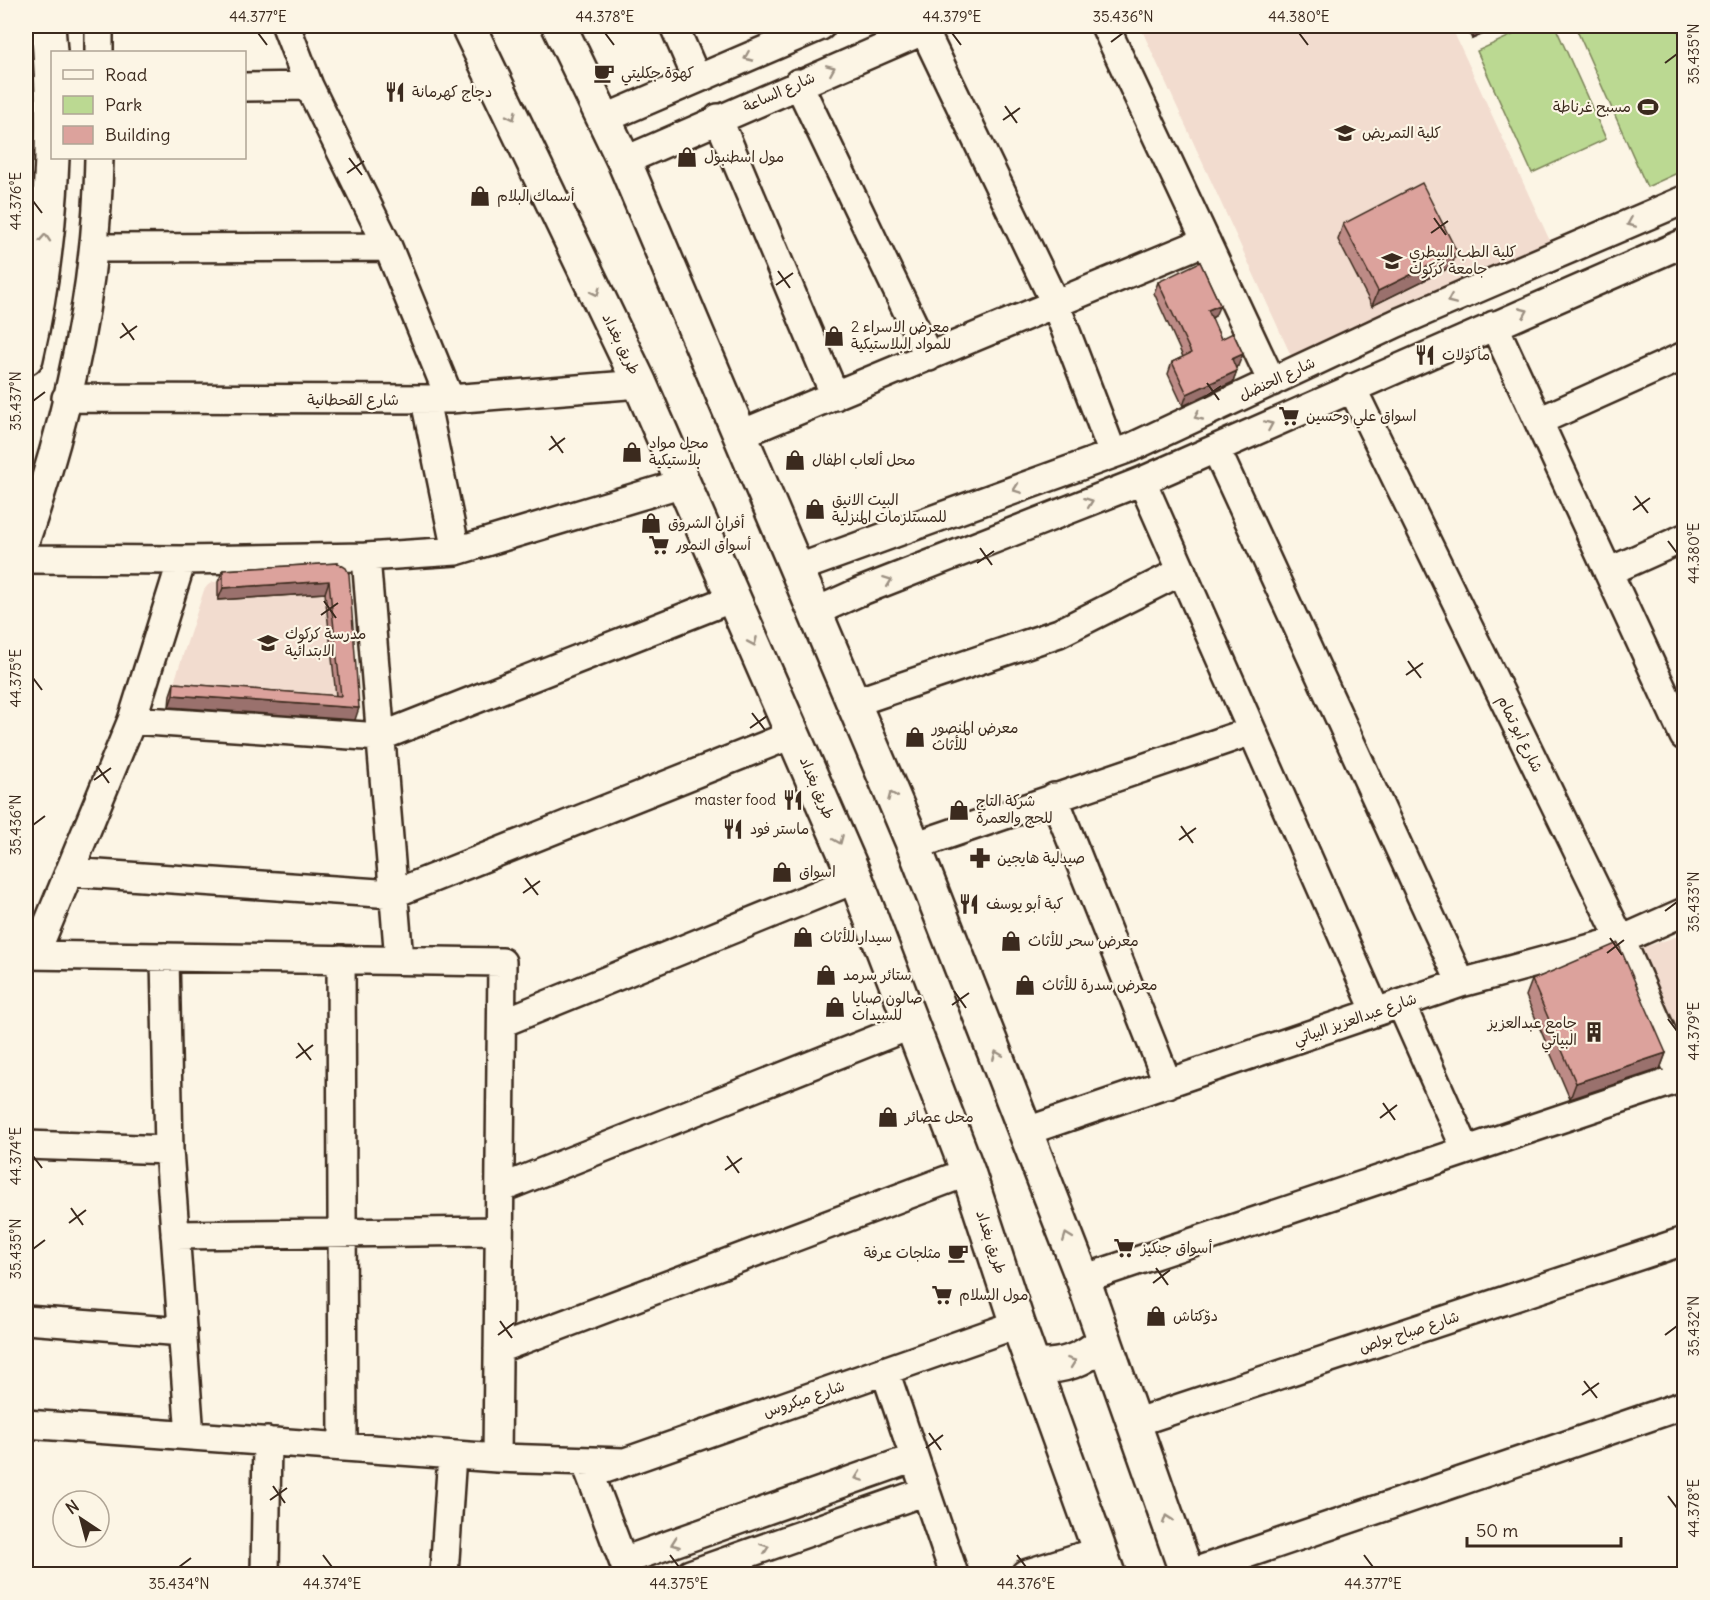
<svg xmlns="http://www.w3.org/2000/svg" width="1710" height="1600" viewBox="0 0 1710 1600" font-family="Delius,'Playpen Sans Arabic',sans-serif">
<rect width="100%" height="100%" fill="#fcf5e5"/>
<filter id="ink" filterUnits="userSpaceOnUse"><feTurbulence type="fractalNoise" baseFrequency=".0167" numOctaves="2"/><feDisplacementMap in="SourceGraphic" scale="12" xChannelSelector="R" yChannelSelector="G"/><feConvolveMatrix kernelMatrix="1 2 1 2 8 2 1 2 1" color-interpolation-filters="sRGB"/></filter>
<g filter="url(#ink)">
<!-- built -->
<path fill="#f2dccf" d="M1140,26H1451L1550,241L1293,360Z
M333,575L345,586L356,728L168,714L170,695L204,590L208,585L213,582Z
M1684,934V1045L1642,948Z"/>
<!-- green -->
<path fill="#bbd992" stroke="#7b8258" stroke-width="1.5" d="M1532,26H1555L1606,139L1532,173L1477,51Z
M1575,26H1676L1684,44V170L1647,187Z"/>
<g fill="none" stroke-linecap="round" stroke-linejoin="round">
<!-- minor casing -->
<g stroke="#3b2a1e" stroke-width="32">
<path id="minor" d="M99,26V52
M286,26L309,86L388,247L450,399
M674,26L697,79
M1105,26L1272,382
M924,30L1055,303L1113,454
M798,83L929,357
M244,87L309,86
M718,118L835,396
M604,119L821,26
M624,161L934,26
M94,248L388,247
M1494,325L1684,736
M1352,388L1621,940L1684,1083
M66,398L450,399L640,384
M425,400L456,551
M1539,421L1684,356
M739,435L1206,241
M1216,449L1461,983
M1142,481L1376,1012
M26,539C68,418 97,286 99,158
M366,557L399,960
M26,559L182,560L366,557L456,551L683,483
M796,569L1130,448L1397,323L1684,200
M1608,572L1684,538
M815,612L859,592L1142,481L1684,243
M853,703L1059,633L1182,571
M132,720L380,737L733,598
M1054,797L1168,1084
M914,846L1252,731
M69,872L393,894L794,734
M26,955L502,962L497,1458
M35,955L132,720L182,560
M165,957L169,1150L190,1436
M341,959L343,1447
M1401,1004L1466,1150
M502,1023L856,879
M1027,1131L1461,983L1621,940L1684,912
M26,1145L169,1150
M500,1189L912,1025
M175,1235L499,1231
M1083,1279L1682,1078
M26,1320L183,1332
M498,1349L968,1172
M885,1371L954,1574
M1134,1423L1684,1241
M26,1424L497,1458L623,1462
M585,1461L628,1574
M605,1469L1018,1324
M623,1561L914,1458
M265,1574L267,1441
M444,1574L452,1455
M690,1574L926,1491
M1025,1574L1099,1551
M1188,1574L1684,1405"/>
</g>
<!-- major casing -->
<g stroke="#3b2a1e" stroke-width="38">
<path id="major" d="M468,26L640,384L856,879L968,1172L1018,1324L1108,1574
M559,26L624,161L914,846L1083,1279L1187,1574
M26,358C51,250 58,136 48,26
M1033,1366C1063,1368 1083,1360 1105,1341"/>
</g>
<!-- minor -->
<use href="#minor" stroke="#fcf5e5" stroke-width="27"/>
<!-- major -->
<use href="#major" stroke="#fcf5e5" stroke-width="33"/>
</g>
<!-- wall -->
<path fill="#bd8b86" stroke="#3b2a1e" stroke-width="1.5" d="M1466,26H1501L1472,39Z
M1343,224L1451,267L1372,306L1338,240Z
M1158,282L1215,316L1212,318L1221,339L1238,366L1236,367L1237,371L1233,382L1183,406L1168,374L1172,362L1183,357L1154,293Z
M338,563L355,720L169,707L170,695L174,683L336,696L325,593L218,600V582L223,570Z
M1532,980L1666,1053L1660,1069L1570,1099L1526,996Z"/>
<!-- shaded-wall -->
<path fill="#9a716d" stroke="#3b2a1e" stroke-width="1.5" d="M1477,26H1501L1472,39Z
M1457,252L1451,267L1372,306L1378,291Z
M1220,305L1215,316L1204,322L1208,310Z
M1243,354L1238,366L1228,371L1232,359Z
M1237,371L1233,382L1183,406L1187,394Z
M329,581L325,593L218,600L223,588Z
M173,695L359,708L355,720L169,707Z
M1666,1053L1660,1069L1570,1099L1576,1083Z"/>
<!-- building -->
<path fill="#dca29c" stroke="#3b2a1e" stroke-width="1.5" d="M1422,183L1457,252L1378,291L1343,224Z
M1200,262L1220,305L1208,310L1221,339L1233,333L1243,354L1232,359L1237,371L1187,394L1172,362L1191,353L1158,282Z
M338,563L346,568L349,574L359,708L173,695L174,683L341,696L329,581L223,588V570Z
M1618,943L1666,1053L1576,1083L1532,980Z"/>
<!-- one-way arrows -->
<defs><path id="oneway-chevron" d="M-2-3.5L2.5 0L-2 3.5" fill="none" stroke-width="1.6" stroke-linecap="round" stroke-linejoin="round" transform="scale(1.5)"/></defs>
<g stroke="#9c9082">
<use href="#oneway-chevron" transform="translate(748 57) rotate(157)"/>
<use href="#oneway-chevron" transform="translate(831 69) rotate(-23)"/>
<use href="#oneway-chevron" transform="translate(512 116) rotate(64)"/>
<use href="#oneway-chevron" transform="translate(1631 223) rotate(157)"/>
<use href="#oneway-chevron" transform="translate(45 238) rotate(-86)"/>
<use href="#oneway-chevron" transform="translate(596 292) rotate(64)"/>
<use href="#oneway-chevron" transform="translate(1451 300) rotate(157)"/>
<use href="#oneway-chevron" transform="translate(1524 312) rotate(-23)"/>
<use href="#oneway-chevron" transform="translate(1198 416) rotate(155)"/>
<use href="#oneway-chevron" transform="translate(1269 425) rotate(-24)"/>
<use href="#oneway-chevron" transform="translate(1017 489) rotate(160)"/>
<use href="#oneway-chevron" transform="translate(1089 502) rotate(-21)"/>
<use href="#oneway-chevron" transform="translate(888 581) rotate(-21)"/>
<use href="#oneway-chevron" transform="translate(753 642) rotate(66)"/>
<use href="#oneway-chevron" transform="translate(892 796) rotate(-113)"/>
<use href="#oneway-chevron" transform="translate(839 840) rotate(67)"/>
<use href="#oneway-chevron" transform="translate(997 1055) rotate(-112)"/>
<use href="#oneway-chevron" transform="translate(1067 1237) rotate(-111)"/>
<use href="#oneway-chevron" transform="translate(1072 1362) rotate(-20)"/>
<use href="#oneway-chevron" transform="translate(859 1477) rotate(160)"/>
<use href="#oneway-chevron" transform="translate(1167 1519) rotate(-109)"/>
<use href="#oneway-chevron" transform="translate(675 1543) rotate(160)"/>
<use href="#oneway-chevron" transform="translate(765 1548) rotate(-20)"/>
</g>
</g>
<!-- ticks -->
<path fill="none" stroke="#3b2a1e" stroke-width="2" d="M258,33L267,45M605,33L614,45M952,33L961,45M1299,33L1308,45M1111,42L1123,33M1665,63L1677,54M1005,106L1017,123M1003,120L1020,108M349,158L362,175M347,173L364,161M33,201L42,213M1434,218L1446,235M1431,233L1448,221M778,271L790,288M776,285L793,273M122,323L134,340M120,338L137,326M1207,383L1219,400M1204,398L1221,386M33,401L45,392M551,436L563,453M549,450L565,438M1635,496L1648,513M1633,510L1650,498M1668,541L1677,553M980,548L992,565M977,563L994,551M324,601L336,618M321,615L338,603M1408,661L1421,678M1406,675L1423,663M33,678L42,690M752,713L765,730M750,728L767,716M97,766L109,783M94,780L111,768M33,825L45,816M1181,826L1193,843M1179,840L1196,828M525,878L538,895M523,893L540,881M1665,911L1677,902M1610,938L1622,955M1607,953L1624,940M954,991L966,1008M952,1005L969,993M1668,1019L1677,1031M298,1043L311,1060M296,1058L313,1045M1383,1103L1395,1120M1380,1118L1397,1105M33,1156L42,1168M727,1156L739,1173M725,1170L742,1158M71,1208L83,1225M69,1223L86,1210M33,1249L45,1240M1156,1268L1168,1285M1153,1283L1170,1270M500,1321L512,1338M498,1335L514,1323M1665,1335L1677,1326M1584,1381L1597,1398M1582,1395L1599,1383M929,1433L941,1450M926,1448L943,1435M273,1486L285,1503M1668,1496L1677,1508M270,1500L287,1488M323,1555L332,1567M670,1555L679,1567M1017,1555L1026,1567M1364,1555L1373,1567M179,1567L191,1558"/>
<!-- icons -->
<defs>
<g id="cafe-bare" transform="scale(1.62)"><path d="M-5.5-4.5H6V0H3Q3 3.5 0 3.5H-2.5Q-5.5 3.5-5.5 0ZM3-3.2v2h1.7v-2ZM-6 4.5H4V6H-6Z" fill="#3b2a1e" stroke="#fcf5e5" stroke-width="2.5" paint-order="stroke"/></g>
<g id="restaurant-bare" transform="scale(1.62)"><path d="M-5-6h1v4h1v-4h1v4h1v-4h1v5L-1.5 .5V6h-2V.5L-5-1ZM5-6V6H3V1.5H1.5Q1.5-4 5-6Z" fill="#3b2a1e" stroke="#fcf5e5" stroke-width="2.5" paint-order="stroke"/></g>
<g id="stadium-bare" transform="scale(1.62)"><path d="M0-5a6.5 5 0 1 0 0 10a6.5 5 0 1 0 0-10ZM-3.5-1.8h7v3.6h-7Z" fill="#3b2a1e" stroke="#fcf5e5" stroke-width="2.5" paint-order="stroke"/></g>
<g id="university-bare" transform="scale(1.62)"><path d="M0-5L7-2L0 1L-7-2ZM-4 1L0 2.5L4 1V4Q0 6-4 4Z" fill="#3b2a1e" stroke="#fcf5e5" stroke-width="2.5" paint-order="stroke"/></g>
<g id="shop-bare" transform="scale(1.62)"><path d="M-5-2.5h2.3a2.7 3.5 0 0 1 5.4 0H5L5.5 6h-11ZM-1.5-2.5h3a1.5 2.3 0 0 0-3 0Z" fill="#3b2a1e" stroke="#fcf5e5" stroke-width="2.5" paint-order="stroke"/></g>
<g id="supermarket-bare" transform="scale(1.62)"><path d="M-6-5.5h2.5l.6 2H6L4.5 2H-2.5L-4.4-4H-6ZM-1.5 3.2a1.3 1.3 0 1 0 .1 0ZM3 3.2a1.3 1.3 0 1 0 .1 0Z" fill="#3b2a1e" stroke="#fcf5e5" stroke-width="2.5" paint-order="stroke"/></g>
<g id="school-bare" transform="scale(1.62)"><path d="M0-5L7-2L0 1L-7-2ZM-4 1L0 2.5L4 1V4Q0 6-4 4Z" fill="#3b2a1e" stroke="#fcf5e5" stroke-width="2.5" paint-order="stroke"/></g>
<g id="pharmacy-bare" transform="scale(1.62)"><path d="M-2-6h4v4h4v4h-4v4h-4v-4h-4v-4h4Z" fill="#3b2a1e" stroke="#fcf5e5" stroke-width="2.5" paint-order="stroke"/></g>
<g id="building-bare" transform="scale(1.62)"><path d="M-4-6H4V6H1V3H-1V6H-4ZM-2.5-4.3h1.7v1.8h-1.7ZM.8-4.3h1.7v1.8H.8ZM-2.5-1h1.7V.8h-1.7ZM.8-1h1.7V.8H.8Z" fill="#3b2a1e" stroke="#fcf5e5" stroke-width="2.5" paint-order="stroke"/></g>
</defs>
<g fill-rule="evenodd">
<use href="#cafe-bare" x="604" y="73"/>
<use href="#restaurant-bare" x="395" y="92"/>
<use href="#stadium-bare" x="1648" y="107"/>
<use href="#university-bare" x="1345" y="133"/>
<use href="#shop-bare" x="687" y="157"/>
<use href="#shop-bare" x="480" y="196"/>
<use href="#university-bare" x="1392" y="261"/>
<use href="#shop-bare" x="834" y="336"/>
<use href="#restaurant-bare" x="1425" y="355"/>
<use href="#supermarket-bare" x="1289" y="416"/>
<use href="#shop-bare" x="632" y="452"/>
<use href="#shop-bare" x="795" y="460"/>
<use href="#shop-bare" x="815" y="509"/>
<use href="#shop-bare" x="651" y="523"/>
<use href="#supermarket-bare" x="659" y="545"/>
<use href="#school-bare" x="268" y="643"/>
<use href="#shop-bare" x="915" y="737"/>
<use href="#restaurant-bare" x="793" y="800"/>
<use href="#shop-bare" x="959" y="810"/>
<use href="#restaurant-bare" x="733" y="829"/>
<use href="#pharmacy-bare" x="980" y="858"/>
<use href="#shop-bare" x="782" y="872"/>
<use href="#restaurant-bare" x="969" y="904"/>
<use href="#shop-bare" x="803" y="937"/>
<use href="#shop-bare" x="1011" y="941"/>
<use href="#shop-bare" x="826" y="975"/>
<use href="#shop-bare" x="1025" y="985"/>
<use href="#shop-bare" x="835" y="1007"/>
<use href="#building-bare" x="1594" y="1032"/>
<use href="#shop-bare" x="888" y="1117"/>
<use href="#supermarket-bare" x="1124" y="1248"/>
<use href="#cafe-bare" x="958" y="1253"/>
<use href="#supermarket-bare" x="942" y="1295"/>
<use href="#shop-bare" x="1156" y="1316"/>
</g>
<g text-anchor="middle" stroke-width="4.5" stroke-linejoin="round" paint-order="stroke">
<!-- poi labels -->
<g font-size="15" fill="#3b2a1e" stroke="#fcf5e5" text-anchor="start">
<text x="621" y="78">كهوة جكليتي</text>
<text x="412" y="97">دجاج كهرمانة</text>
<text x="1631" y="112" text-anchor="end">مسبح غرناطة</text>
<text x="1362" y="138">كلية التمريض</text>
<text x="704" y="162">مول اسطنبول</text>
<text x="497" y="201">أسماك البلام</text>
<text x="1409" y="257">كلية الطب البيطري<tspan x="1409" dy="17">جامعة كركوك</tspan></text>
<text x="851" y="332">معرض الاسراء 2<tspan x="851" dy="17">للمواد البلاستيكية</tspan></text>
<text x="1442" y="360">مأكولات</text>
<text x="1306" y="421">اسواق علي وحسين</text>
<text x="649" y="448">محل مواد<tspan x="649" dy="17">بلاستيكية</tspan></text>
<text x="812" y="465">محل ألعاب اطفال</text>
<text x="832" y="505">البيت الانيق<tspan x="832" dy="17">للمستلزمات المنزلية</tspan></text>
<text x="668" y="528">أفران الشروق</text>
<text x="676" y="550">أسواق النمور</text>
<text x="285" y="639">مدرسة كركوك<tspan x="285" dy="17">الابتدائية</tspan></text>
<text x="932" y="733">معرض المنصور<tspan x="932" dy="17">للأثاث</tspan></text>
<text x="776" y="805" text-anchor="end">master food</text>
<text x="976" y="806">شركة التاج<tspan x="976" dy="17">للحج والعمرة</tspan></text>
<text x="750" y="834">ماستر فود</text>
<text x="997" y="863">صيدلية هايجين</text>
<text x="799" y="877">اسواق</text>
<text x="986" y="909">كبة أبو يوسف</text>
<text x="820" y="942">سيدار للأثاث</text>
<text x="1028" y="946">معرض سحر للأثاث</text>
<text x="843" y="980">ستائر سرمد</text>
<text x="1042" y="990">معرض سدرة للأثاث</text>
<text x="852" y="1003">صالون صبايا<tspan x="852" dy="17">للسيدات</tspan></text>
<text x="1577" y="1028" text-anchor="end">جامع عبدالعزيز<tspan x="1577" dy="17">البياتي</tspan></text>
<text x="905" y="1122">محل عصائر</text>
<text x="1141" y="1253">أسواق جنكيز</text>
<text x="941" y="1258" text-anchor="end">مثلجات عرفة</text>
<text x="959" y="1300">مول السلام</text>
<text x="1173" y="1321">دۆکتاش</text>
</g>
<!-- street labels -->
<g font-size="15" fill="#3b2a1e" stroke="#fcf5e5">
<text transform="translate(779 92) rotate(-24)" y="5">شارع الساعة</text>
<text transform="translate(621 344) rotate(64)" y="5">طريق بغداد</text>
<text transform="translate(1277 379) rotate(-25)" y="5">شارع الحنضل</text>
<text x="353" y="405">شارع القحطانية</text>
<text transform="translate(1520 734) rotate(64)" y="5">شارع أبو تمام</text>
<text transform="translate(817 788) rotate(67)" y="5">طريق بغداد</text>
<text transform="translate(1355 1019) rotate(-19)" y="5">شارع عبدالعزيز البياتي</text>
<text transform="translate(991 1242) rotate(72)" y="5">طريق بغداد</text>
<text transform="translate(1409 1332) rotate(-18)" y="5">شارع صباح بولص</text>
<text transform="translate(804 1399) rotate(-19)" y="5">شارع ميكروس</text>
</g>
</g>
<!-- margin -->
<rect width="1710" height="1600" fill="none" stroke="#fcf5e5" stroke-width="66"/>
<!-- legend -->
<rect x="51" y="51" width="195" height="108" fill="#fcf5e5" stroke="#afa495" stroke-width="1.5"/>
<rect x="63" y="70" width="30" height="9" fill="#fcf5e5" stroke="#afa495" stroke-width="1.5"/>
<text x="105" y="81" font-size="18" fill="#3b2a1e">Road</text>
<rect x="63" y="96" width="30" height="18" fill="#bbd992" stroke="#afa495" stroke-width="1.5"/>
<text x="105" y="111" font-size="18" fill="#3b2a1e">Park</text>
<rect x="63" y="126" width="30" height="18" fill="#dca29c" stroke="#afa495" stroke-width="1.5"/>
<text x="105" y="141" font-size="18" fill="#3b2a1e">Building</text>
<!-- north arrow -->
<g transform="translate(81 1519) rotate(324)"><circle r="28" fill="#fcf5e5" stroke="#afa495" stroke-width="1.5"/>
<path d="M0-4.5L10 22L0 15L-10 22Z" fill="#3b2a1e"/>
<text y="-9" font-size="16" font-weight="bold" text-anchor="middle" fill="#3b2a1e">N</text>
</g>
<!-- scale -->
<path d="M1467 1537v9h154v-9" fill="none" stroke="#3b2a1e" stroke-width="3"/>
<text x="1476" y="1537" font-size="18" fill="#3b2a1e" stroke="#fcf5e5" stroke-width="4.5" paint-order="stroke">50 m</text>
<rect x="33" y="33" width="1644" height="1534" fill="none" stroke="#3b2a1e" stroke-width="2"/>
<g font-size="15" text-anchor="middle" fill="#3b2a1e">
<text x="258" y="22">44.377°E</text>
<text x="605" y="22">44.378°E</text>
<text x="952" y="22">44.379°E</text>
<text x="1123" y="22">35.436°N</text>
<text x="1299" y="22">44.380°E</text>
<text transform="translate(1694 54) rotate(-90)" y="5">35.435°N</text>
<text transform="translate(16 201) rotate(-90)" y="5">44.376°E</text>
<text transform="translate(16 401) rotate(-90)" y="5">35.437°N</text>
<text transform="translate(1694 553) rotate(-90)" y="5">44.380°E</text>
<text transform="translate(16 678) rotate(-90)" y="5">44.375°E</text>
<text transform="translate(16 825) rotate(-90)" y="5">35.436°N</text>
<text transform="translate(1694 902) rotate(-90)" y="5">35.433°N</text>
<text transform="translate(1694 1031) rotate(-90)" y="5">44.379°E</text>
<text transform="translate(16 1156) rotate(-90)" y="5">44.374°E</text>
<text transform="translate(16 1249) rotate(-90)" y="5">35.435°N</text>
<text transform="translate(1694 1326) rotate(-90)" y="5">35.432°N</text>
<text transform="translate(1694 1508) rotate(-90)" y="5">44.378°E</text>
<text x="179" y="1589">35.434°N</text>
<text x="332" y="1589">44.374°E</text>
<text x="679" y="1589">44.375°E</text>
<text x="1026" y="1589">44.376°E</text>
<text x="1373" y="1589">44.377°E</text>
</g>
</svg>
